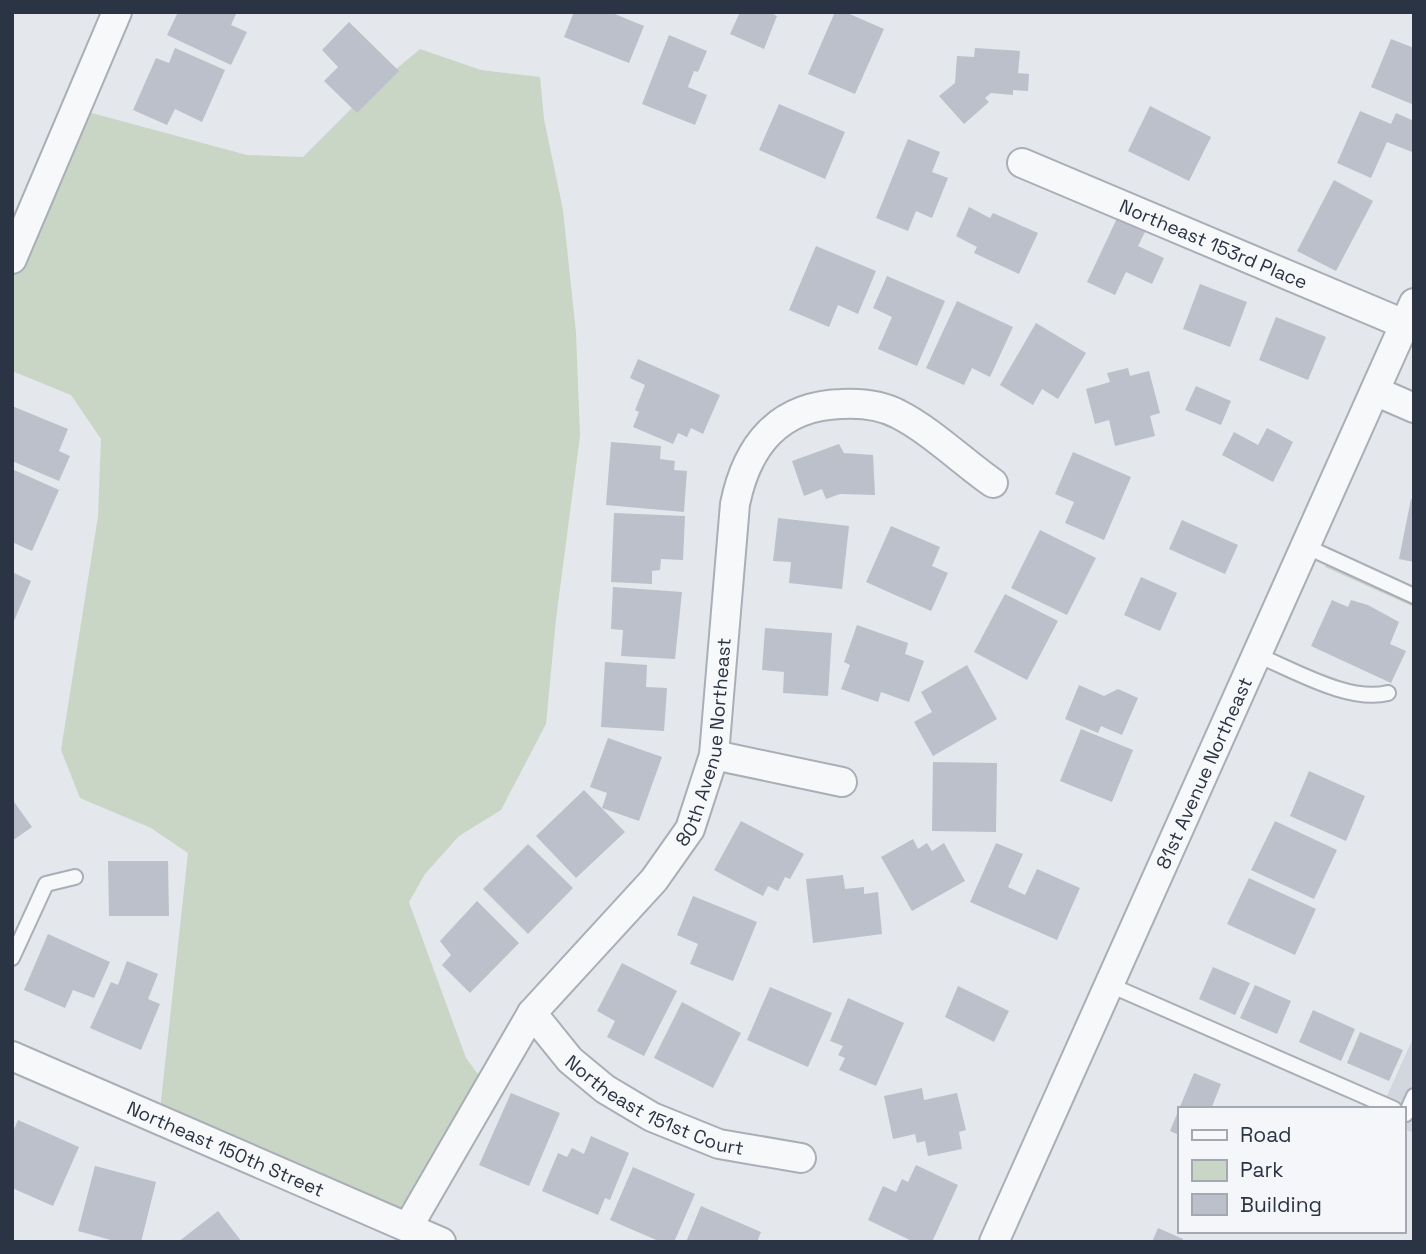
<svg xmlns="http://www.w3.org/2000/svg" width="1426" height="1254" viewBox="0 0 1426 1254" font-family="'Space Grotesk',sans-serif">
<rect width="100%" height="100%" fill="#e4e7ec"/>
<!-- built -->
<path fill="#d2d6de" d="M1414,1036V1133L1403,1129V1109H1381Z"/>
<!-- green -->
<path fill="#c9d6c5" d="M420,49L481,70L540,77L544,119L563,210L576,333L580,436L556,619L546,724L501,810L459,836L425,874L409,902L466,1058L489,1089L408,1227L159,1119L188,853L151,828L80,798L61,750L98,516L101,439L71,395L12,371V259L77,109L247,155L303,157L365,95Z
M1332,552L1414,589V607L1325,567Z"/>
<!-- building -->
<path fill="#bbc0ca" d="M178,12H237L231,25L247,32L231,65L167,35Z
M574,12H610L644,26L629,63L564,37Z
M740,12H769L777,16L764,49L730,34Z
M835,12H845L884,29L855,94L808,74Z
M349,22L399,71L357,113L324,81L338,67L322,50Z
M669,35L707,51L698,72L694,71L688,87L707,95L695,125L642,104Z
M1391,39L1414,48V105L1371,87Z
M175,48L225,70L202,122L175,109L167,125L133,110L156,58L169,63Z
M975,48L1020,51L1018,73L1029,74L1028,91L1013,90V95L991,93L985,98L989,102L964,124L939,96L955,83L957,56L974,57Z
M779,104L845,132L825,179L759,150Z
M1150,106L1211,137L1189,181L1128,151Z
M1360,111L1391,124L1396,113L1414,121L1412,152L1387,142L1371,178L1337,163Z
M908,139L940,152L932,172L948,178L932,218L916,211L908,231L876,218Z
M1334,180L1373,201L1336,271L1297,251Z
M969,207L990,218L993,213L1038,233L1019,274L974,253L977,247L956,236Z
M1119,214L1147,228L1138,246L1164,258L1152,284L1126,272L1115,295L1087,282Z
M816,246L876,271L858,314L838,305L829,327L789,310Z
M887,276L945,301L917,366L878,349L892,317L873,308Z
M1200,284L1247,302L1230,347L1183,329Z
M957,301L1013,327L990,377L972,368L964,385L926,368Z
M1276,317L1326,337L1308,380L1259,360Z
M1036,323L1086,353L1058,399L1042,389L1033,405L1000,385Z
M638,359L720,395L703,434L691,428L687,437L678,433L673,444L633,427L639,412L635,410L645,385L630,378Z
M1128,368L1130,376L1149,371L1160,413L1150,416L1155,436L1115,446L1109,420L1095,424L1086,389L1110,382L1107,373Z
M1196,386L1231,401L1221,425L1185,410Z
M12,406L68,429L59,451L70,456L59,481L12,461Z
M1267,428L1293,442L1273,482L1222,455L1234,432L1258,445Z
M611,442L661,446L660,459L675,461L674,470L687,471L684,512L606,505Z
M839,444L844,453L873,455L875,495L840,494L826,499L822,489L804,496L792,461Z
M1073,452L1131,477L1104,540L1065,523L1074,502L1055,494Z
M12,469L59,490L32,551L12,542Z
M1411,499L1414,500V562L1399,559Z
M614,513L685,516L683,560L661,559L660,570L652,571V584L611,582Z
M778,518L849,526L842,589L789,583L791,562L773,561Z
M1182,520L1238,545L1225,574L1169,549Z
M891,526L940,547L932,566L948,573L931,611L866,582Z
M1040,530L1096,558L1067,615L1011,588Z
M12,572L31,581L14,621L12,620Z
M1141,577L1177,593L1160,631L1124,615Z
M613,587L682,592L675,659L621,656L623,630L611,629Z
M1005,594L1058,621L1027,680L974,652Z
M1332,600L1348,607L1351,600L1368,605L1399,622L1390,644L1406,651L1391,683L1311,646Z
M857,625L908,643L905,654L924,661L909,702L881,692L878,702L841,689L850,665L844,662Z
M765,628L832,633L828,696L783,693L784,672L762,670Z
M605,662L647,665L646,687L667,688L664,731L601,727Z
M967,665L997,719L933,756L914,722L932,712L921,692Z
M1079,685L1104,696L1118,689L1138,698L1122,735L1101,726L1098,733L1065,719Z
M1081,729L1133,750L1112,802L1060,781Z
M608,738L662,757L639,821L602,808L607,793L590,787Z
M933,762L997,763L996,832L932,831Z
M1309,771L1365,796L1346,841L1290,816Z
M584,790L625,832L576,878L536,836Z
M12,799L32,827L12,841Z
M741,821L804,854L790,879L785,877L778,891L768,886L763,896L714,870Z
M1275,821L1337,850L1314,899L1251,870Z
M913,839L918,849L927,843L932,851L944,843L965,881L912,911L881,857Z
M996,843L1023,854L1008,887L1025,895L1037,869L1080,888L1057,940L970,902Z
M528,844L573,888L528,934L483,889Z
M108,861H168L169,916H109Z
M843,875L845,889L864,887V894L878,892L882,934L813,943L806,879Z
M1249,878L1316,909L1295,955L1227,924Z
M693,896L757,922L733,981L690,964L698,944L677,935Z
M477,901L519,943L470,993L442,965L451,955L440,941Z
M48,934L110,962L94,998L73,990L65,1008L24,990Z
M127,961L158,974L148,999L160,1004L141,1050L90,1028L111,982L118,985Z
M622,963L677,991L644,1056L607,1037L615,1021L597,1011Z
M1213,967L1250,983L1235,1015L1199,999Z
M1255,985L1291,1001L1277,1034L1240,1018Z
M958,986L1009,1011L994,1042L945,1017Z
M770,987L832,1013L808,1067L747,1040Z
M848,998L904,1023L876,1086L839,1070L845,1058L838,1055L843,1046L830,1041Z
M682,1002L741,1033L713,1088L654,1058Z
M1313,1010L1355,1029L1341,1061L1299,1042Z
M1360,1032L1403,1050L1389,1081L1347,1063Z
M1194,1073L1221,1084L1211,1109H1179Z
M922,1088L924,1100L957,1093L966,1130L959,1132L962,1149L928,1156L925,1141L917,1143L915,1134L893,1139L884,1096Z
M511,1093L560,1113L529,1186L479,1165Z
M1179,1109V1135L1170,1131Z
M18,1120L79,1147L53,1206L12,1188V1134Z
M591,1136L629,1153L610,1200L605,1198L598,1215L542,1191L558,1153L567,1157L572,1148L584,1154Z
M916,1165L958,1185L932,1242H914L868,1220L883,1186L896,1192L902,1179L908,1182Z
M95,1166L156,1182L141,1242H118L78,1231Z
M633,1167L695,1194L674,1242H661L610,1220Z
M701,1206L761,1232L757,1242H686Z
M218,1211L242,1242H178Z
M1158,1228L1183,1239L1182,1242H1152Z"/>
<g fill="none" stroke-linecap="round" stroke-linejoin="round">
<!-- lane casing -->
<g stroke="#a9aeb7" stroke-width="18">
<path id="lane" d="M1305,546L1414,596
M1257,655C1294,670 1349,703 1388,693
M12,958L46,884L75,877
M1110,985L1394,1109
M1406,1114L1414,1096"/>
</g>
<!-- street casing -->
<g stroke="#a9aeb7" stroke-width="32">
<g id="street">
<path id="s1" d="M1022,163L1404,324"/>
<path d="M12,259L117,12"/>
<path d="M1375,391L1414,408"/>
<path d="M714,755L842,782"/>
<path id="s2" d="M532,1013L570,1060L605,1089L652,1117L719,1144L801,1158"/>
<path id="s3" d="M12,1056L441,1242"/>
<path id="s4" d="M408,1227L532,1013L654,880L690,829L714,755L735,504C747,446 778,406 841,404C859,403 881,405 898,414C930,430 963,462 993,483"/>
<path id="s5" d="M994,1242L1414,303"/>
</g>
</g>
<!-- lane -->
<use href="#lane" stroke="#f7f8fa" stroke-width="14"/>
<!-- street -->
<use href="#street" stroke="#f7f8fa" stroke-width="28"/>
</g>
<g text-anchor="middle" stroke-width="5" stroke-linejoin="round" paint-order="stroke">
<!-- street labels -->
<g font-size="19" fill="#2b3445" stroke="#f4f6f9">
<text dy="7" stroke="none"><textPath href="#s1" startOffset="208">Northeast 153rd Place</textPath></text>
<text dy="7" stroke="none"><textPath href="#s4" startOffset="579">80th Avenue Northeast</textPath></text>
<text dy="7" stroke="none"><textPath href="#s5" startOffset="514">81st Avenue Northeast</textPath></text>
<text dy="7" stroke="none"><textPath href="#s2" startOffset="158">Northeast 151st Court</textPath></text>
<text dy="7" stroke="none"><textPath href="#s3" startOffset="233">Northeast 150th Street</textPath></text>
</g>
</g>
<!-- border -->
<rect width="1426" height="1254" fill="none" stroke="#2b3445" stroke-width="28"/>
<!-- legend -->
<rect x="1178" y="1107" width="228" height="126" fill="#f4f6f9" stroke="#a4a8b1" stroke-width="2"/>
<rect x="1192" y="1130" width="35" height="10" fill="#f7f8fa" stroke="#a4a8b1" stroke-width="2"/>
<text x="1240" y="1142" font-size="21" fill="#2b3445">Road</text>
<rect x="1192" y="1160" width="35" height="21" fill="#c9d6c5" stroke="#a4a8b1" stroke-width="2"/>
<text x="1240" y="1177" font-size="21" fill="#2b3445">Park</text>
<rect x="1192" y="1194" width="35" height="21" fill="#bbc0ca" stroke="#a4a8b1" stroke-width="2"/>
<text x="1240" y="1212" font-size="21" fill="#2b3445">Building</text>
</svg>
